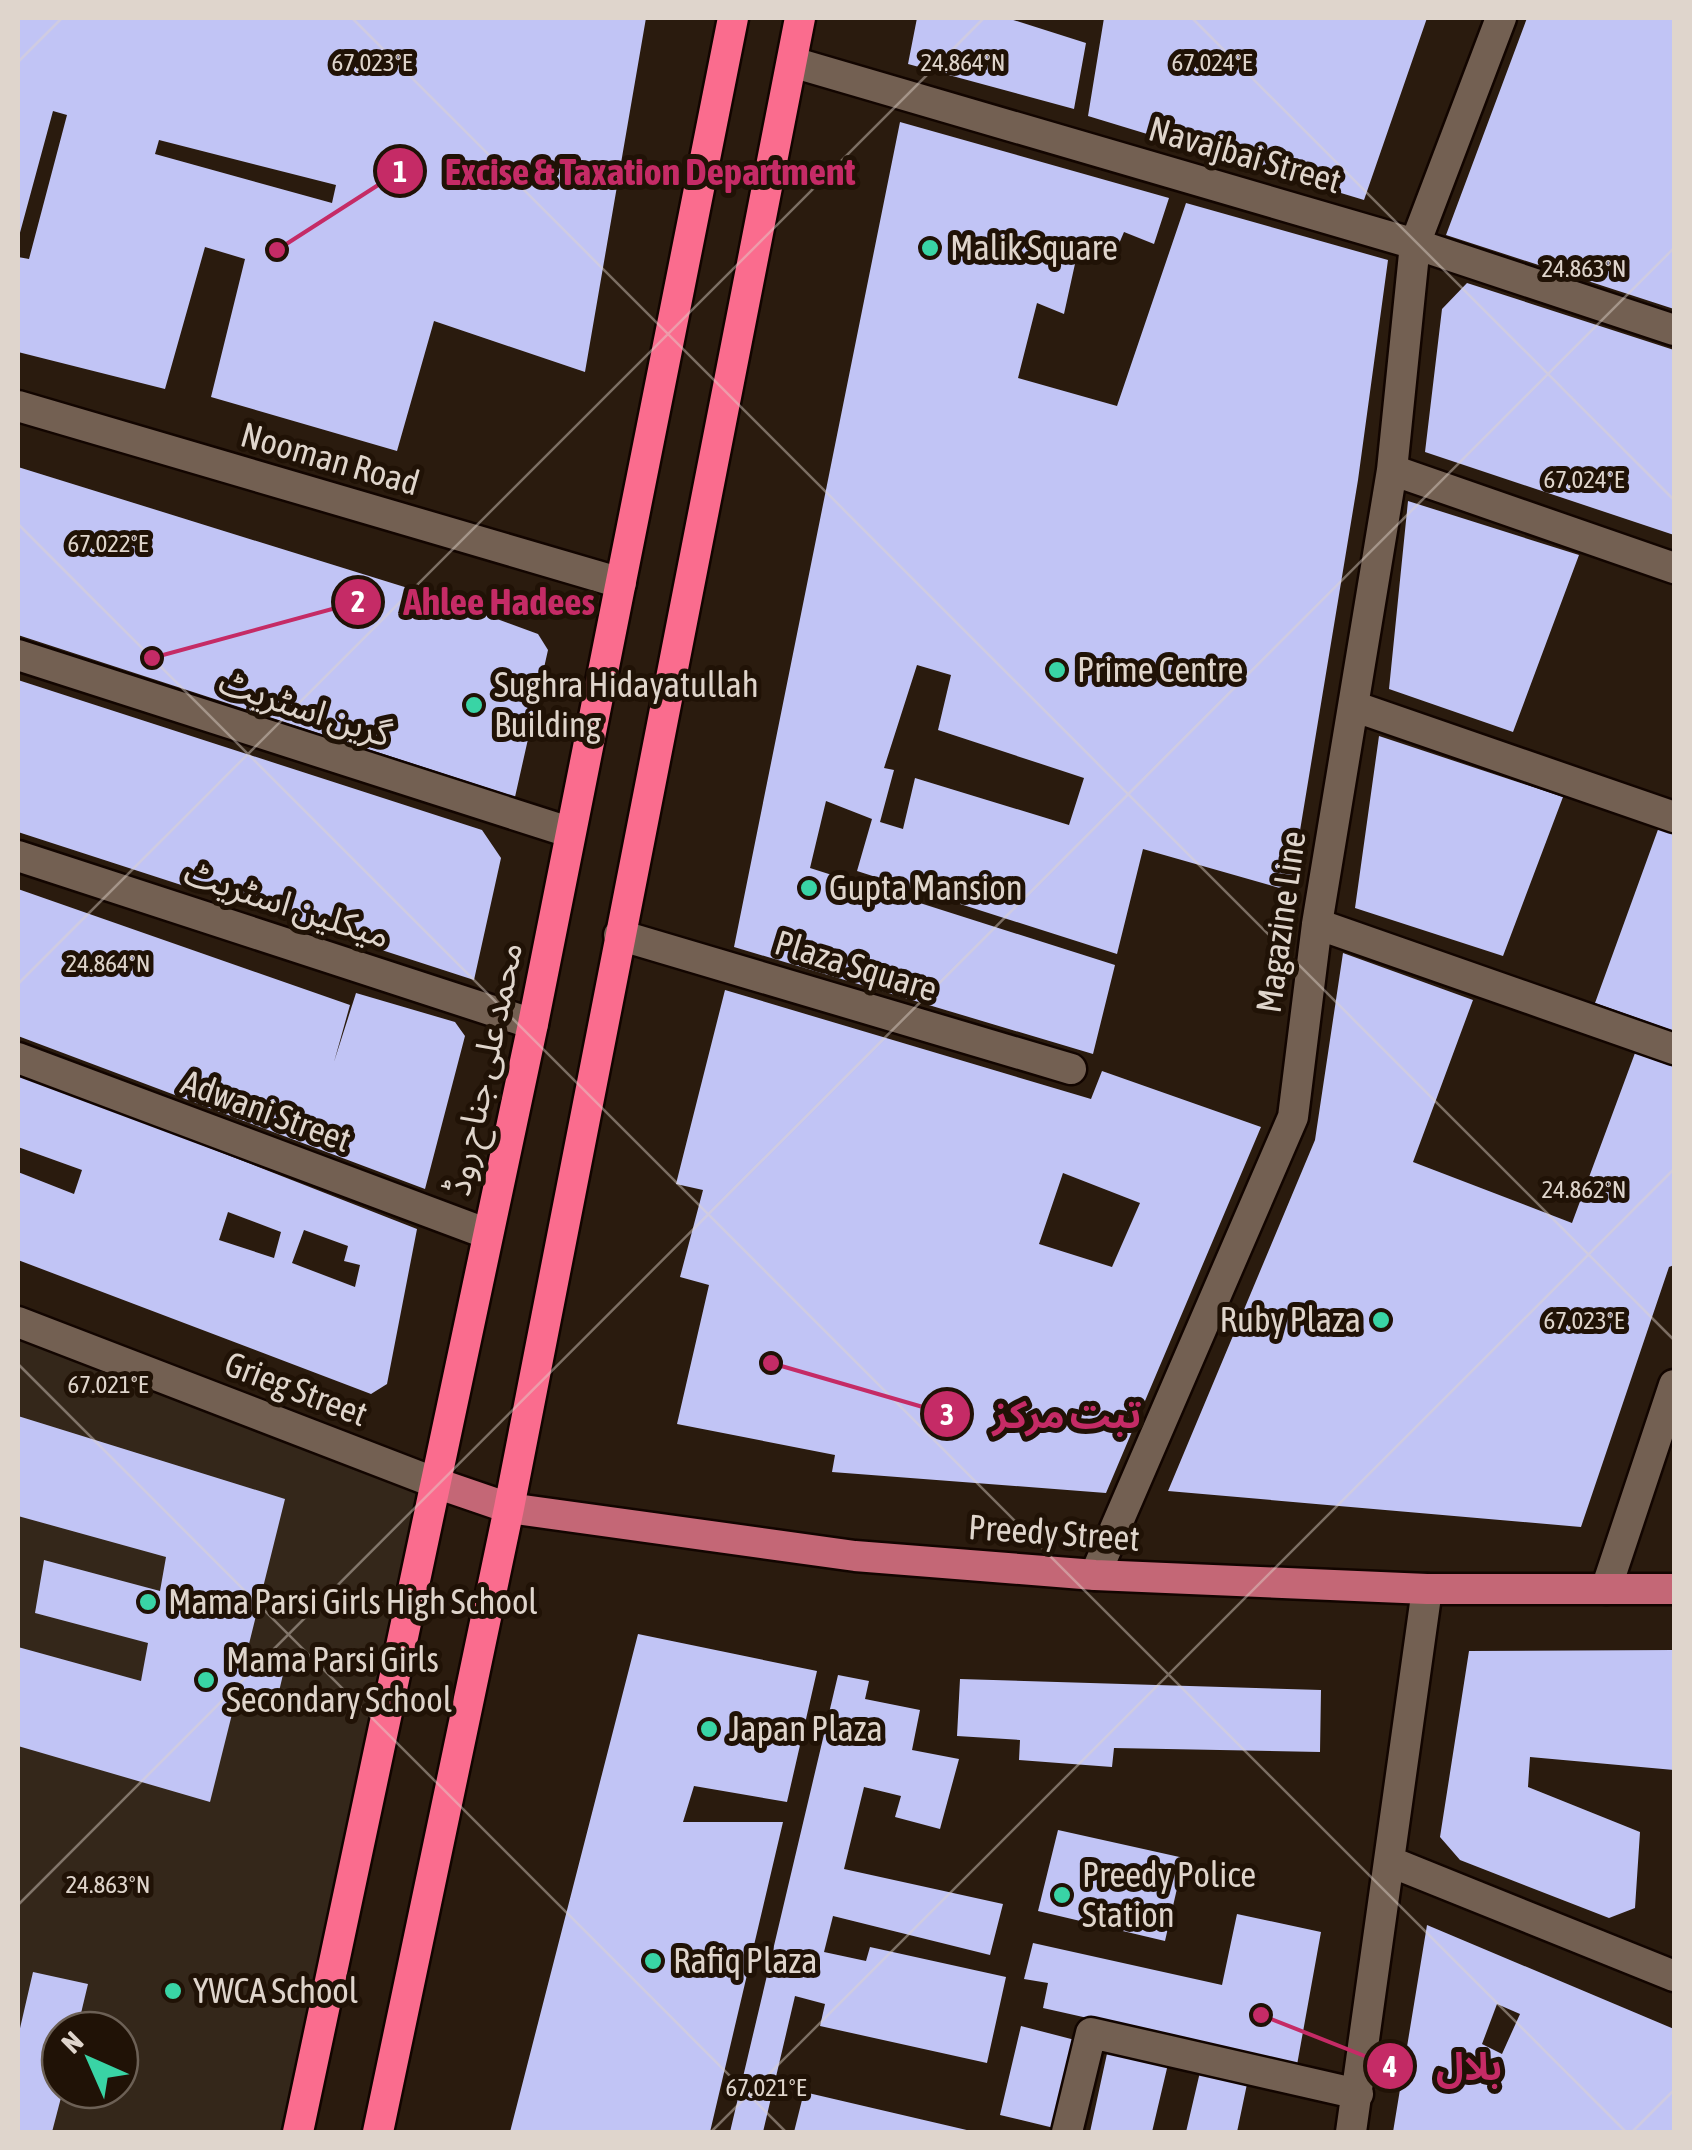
<svg xmlns="http://www.w3.org/2000/svg" width="1692" height="2150" viewBox="0 0 1692 2150" font-family="'Asap Condensed','Noto Sans Arabic',sans-serif">
<rect width="100%" height="100%" fill="#2a1b0e"/>
<!-- education -->
<path fill="#34271a" fill-rule="evenodd" d="M18,1322L436,1483L298,2132H18ZM60,2030H120V2090H60Z"/>
<!-- building -->
<path fill="#c1c4f5" fill-rule="evenodd" d="M18,18H646L585,372L434,321L397,451L211,397L245,259L205,247L165,389L18,352V257L29,259L67,115L53,111L18,240ZM159,140L336,185L332,203L155,154Z
M917,18H1007L1086,43L1074,109L908,64Z
M1104,18H1427L1364,200L1088,116Z
M1527,18H1674V309L1446,235Z
M900,122L1169,198L1154,244L1124,232L1115,253L1080,241L1064,314L1037,303L1018,378L1117,406L1186,203L1388,260L1358,480L1290,891L1143,849L1117,954L857,871L872,819L826,801L810,868L1115,965L1093,1054L734,947ZM917,665L951,675L938,730L1084,778L1069,825L915,778L903,829L880,822L894,770L884,768Z
M1467,283L1674,350V535L1425,452L1442,309Z
M18,467L440,598L538,634L548,650L515,797L18,635Z
M1408,501L1579,555L1513,732L1389,689Z
M18,680L482,830L501,858L474,980L18,832Z
M1379,736L1563,797L1503,956L1355,908Z
M1660,824L1674,830V1031L1595,1003Z
M18,889L350,1005L334,1062L356,993L455,1022L465,1036L425,1189L18,1036Z
M1343,953L1473,1000L1413,1162L1572,1223L1635,1053L1674,1067V1265L1669,1267L1581,1527L1168,1491L1315,1140Z
M725,990L1091,1099L1102,1071L1261,1127L1106,1493L832,1472L835,1455L677,1424L709,1285L680,1277L703,1190L676,1184ZM1063,1173L1140,1203L1112,1267L1039,1244Z
M18,1073L417,1229L387,1384L371,1394L18,1260V1172L74,1194L82,1170L18,1147ZM228,1212L281,1232L274,1258L219,1240ZM304,1230L348,1246L344,1261L360,1265L355,1287L292,1263Z
M18,1416L285,1499L246,1656L285,1666L277,1700L238,1690L210,1802L18,1746V1647L141,1681L148,1643L35,1613L44,1560L160,1591L166,1557L18,1516Z
M638,1634L817,1671L787,1802L694,1786L683,1822H783L710,2132H510Z
M1674,1650V1770L1530,1757L1528,1787L1640,1832L1635,1908L1609,1918L1460,1860L1440,1837L1469,1651Z
M838,1675L869,1681L865,1699L920,1710L912,1750L959,1759L940,1829L895,1817L901,1796L864,1787L844,1869L1003,1904L990,1955L833,1916L824,1952L866,1961L870,1947L1006,1977L987,2063L820,2026L825,2004L795,1996L763,2132H730Z
M960,1679L1321,1690L1320,1752L1114,1748L1112,1767L1019,1760L1020,1740L957,1736Z
M1058,1830L1184,1858L1165,1941L1038,1911Z
M1237,1914L1321,1932L1297,2065L1043,2008L1048,1983L1024,1979L1033,1943L1222,1985Z
M1427,1925L1674,2029V2132H1393ZM1497,2004L1520,2014L1502,2054L1482,2044Z
M33,1972L88,1984L77,2030H60L63,2090L52,2132H18V2037Z
M1021,2026L1075,2040L1054,2128L1000,2115Z
M1108,2049L1168,2064L1152,2132H1090Z
M1200,2072L1247,2084L1237,2132H1186Z
M804,2092L971,2131V2132H794Z"/>
<g fill="none" stroke-linecap="round" stroke-linejoin="round">
<!-- minor casing -->
<g stroke="#120500" stroke-width="35">
<path id="minor" d="M792,62L1415,244L1674,330
M18,406L621,583
M1392,470L1674,568
M18,655L569,832
M1353,706L1674,817
M18,856L533,1024
M1317,924L1674,1049
M619,935L1071,1069
M18,1058L488,1234
M18,1322L436,1483
M1095,1575L1293,1117L1317,924L1392,470L1415,244L1501,18
M1606,1589L1674,1385
M1391,1862L1674,1976
M1067,2132L1091,2033L1358,2094
M1351,2132L1427,1589"/>
</g>
<!-- major casing -->
<g stroke="#120500" stroke-width="35">
<path id="major" d="M436,1483L509,1508L855,1556L1095,1575L1427,1589H1674"/>
</g>
<!-- highway casing -->
<g stroke="#120500" stroke-width="35">
<path id="highway" d="M298,2132L533,1024L733,18
M378,2132L509,1508L800,18"/>
</g>
<!-- minor -->
<use href="#minor" stroke="#736052" stroke-width="30"/>
<!-- major -->
<use href="#major" stroke="#c46776" stroke-width="30"/>
<!-- highway -->
<use href="#highway" stroke="#fa6c8e" stroke-width="30"/>
</g>
<!-- ticks -->
<path fill="none" stroke="#dfd5cc" stroke-width="2.5" stroke-opacity="0.45" d="M352,18L1674,1340M1192,18L1674,500M18,62L62,18M18,524L1626,2132M18,984L984,18M18,1364L786,2132M18,1905L1674,248M711,2132L1674,1169M1632,2132L1674,2090"/>
<!-- markers -->
<g fill="#39d4a5" stroke="#201206" stroke-width="4">
<circle cx="930" cy="248" r="10"/>
<circle cx="1057" cy="670" r="10"/>
<circle cx="474" cy="705" r="10"/>
<circle cx="809" cy="888" r="10"/>
<circle cx="1381" cy="1320" r="10"/>
<circle cx="148" cy="1602" r="10"/>
<circle cx="206" cy="1680" r="10"/>
<circle cx="709" cy="1729" r="10"/>
<circle cx="1062" cy="1895" r="10"/>
<circle cx="653" cy="1961" r="10"/>
<circle cx="173" cy="1991" r="10"/>
</g>
<g text-anchor="middle" stroke-width="10" stroke-linejoin="round" paint-order="stroke">
<!-- street labels -->
<g font-size="35" fill="#dfd5cc" stroke="#201206">
<text transform="translate(1245 155) rotate(16)" y="12">Navajbai Street</text>
<text transform="translate(330 459) rotate(16)" y="12">Nooman Road</text>
<text transform="translate(305 708) rotate(18)" y="12">گرین اسٹریٹ</text>
<text transform="translate(287 904) rotate(18)" y="12">میکلین اسٹریٹ</text>
<text transform="translate(1281 922) rotate(-82)" y="12">Magazine Line</text>
<text transform="translate(856 966) rotate(17)" y="12">Plaza Square</text>
<text transform="translate(484 1069) rotate(-78)" y="12">محمد علی جناح روڈ</text>
<text transform="translate(266 1111) rotate(20)" y="12">Adwani Street</text>
<text transform="translate(296 1389) rotate(21)" y="12">Grieg Street</text>
<text transform="translate(1054 1533) rotate(4)" y="12">Preedy Street</text>
</g>
<!-- poi labels -->
<g font-size="35" fill="#dfd5cc" stroke="#201206" text-anchor="start">
<text x="950" y="260">Malik Square</text>
<text x="1077" y="682">Prime Centre</text>
<text x="494" y="697">Sughra Hidayatullah<tspan x="494" dy="40">Building</tspan></text>
<text x="829" y="900">Gupta Mansion</text>
<text x="1361" y="1332" text-anchor="end">Ruby Plaza</text>
<text x="168" y="1614">Mama Parsi Girls High School</text>
<text x="226" y="1672">Mama Parsi Girls<tspan x="226" dy="40">Secondary School</tspan></text>
<text x="729" y="1741">Japan Plaza</text>
<text x="1082" y="1887">Preedy Police<tspan x="1082" dy="40">Station</tspan></text>
<text x="673" y="1973">Rafiq Plaza</text>
<text x="193" y="2003">YWCA School</text>
</g>
</g>
<g font-size="25" text-anchor="middle" fill="#dfd5cc" stroke="#201206" stroke-width="10" stroke-linejoin="round" paint-order="stroke">
<text x="372" y="71">67.023°E</text>
<text x="963" y="71">24.864°N</text>
<text x="1212" y="71">67.024°E</text>
<text x="1584" y="277">24.863°N</text>
<text x="1584" y="488">67.024°E</text>
<text x="108" y="552">67.022°E</text>
<text x="108" y="972">24.864°N</text>
<text x="1584" y="1198">24.862°N</text>
<text x="1584" y="1329">67.023°E</text>
<text x="108" y="1393">67.021°E</text>
<text x="108" y="1893">24.863°N</text>
<text x="766" y="2096">67.021°E</text>
</g>
<!-- callouts -->
<path fill="none" stroke="#c52b66" stroke-width="4" d="M277 250L400 171M152 658L358 602M771 1363L947 1414M1261 2015L1390 2066"/>
<g fill="#c52b66" stroke="#201206" stroke-width="4">
<circle cx="277" cy="250" r="10"/>
<circle cx="152" cy="658" r="10"/>
<circle cx="771" cy="1363" r="10"/>
<circle cx="1261" cy="2015" r="10"/>
<circle cx="400" cy="171" r="25"/>
<circle cx="358" cy="602" r="25"/>
<circle cx="947" cy="1414" r="25"/>
<circle cx="1390" cy="2066" r="25"/>
</g>
<g font-size="30" text-anchor="middle" font-weight="bold" fill="#fff">
<text x="400" y="182">1</text>
<text x="358" y="612">2</text>
<text x="947" y="1425">3</text>
<text x="1390" y="2077">4</text>
</g>
<g font-size="38" text-anchor="middle" font-weight="bold" fill="#c52b66" stroke="#201206" stroke-width="10" stroke-linejoin="round" paint-order="stroke">
<text x="650" y="185">Excise &amp; Taxation Department</text>
<text x="499" y="615">Ahlee Hadees</text>
<text x="1067" y="1428">تبت مرکز</text>
<text x="1469" y="2080">بلال</text>
</g>
<!-- border -->
<rect width="1692" height="2150" fill="none" stroke="#dfd5cc" stroke-width="40"/>
<!-- north arrow -->
<g transform="translate(90 2060) rotate(315)"><circle r="48" fill="#201206" stroke="#6c6055" stroke-width="2.5"/>
<path d="M0-8L18 38L0 25L-18 38Z" fill="#39d4a5"/>
<text y="-15" font-size="28" font-weight="bold" text-anchor="middle" fill="#dfd5cc">N</text>
</g>
</svg>
